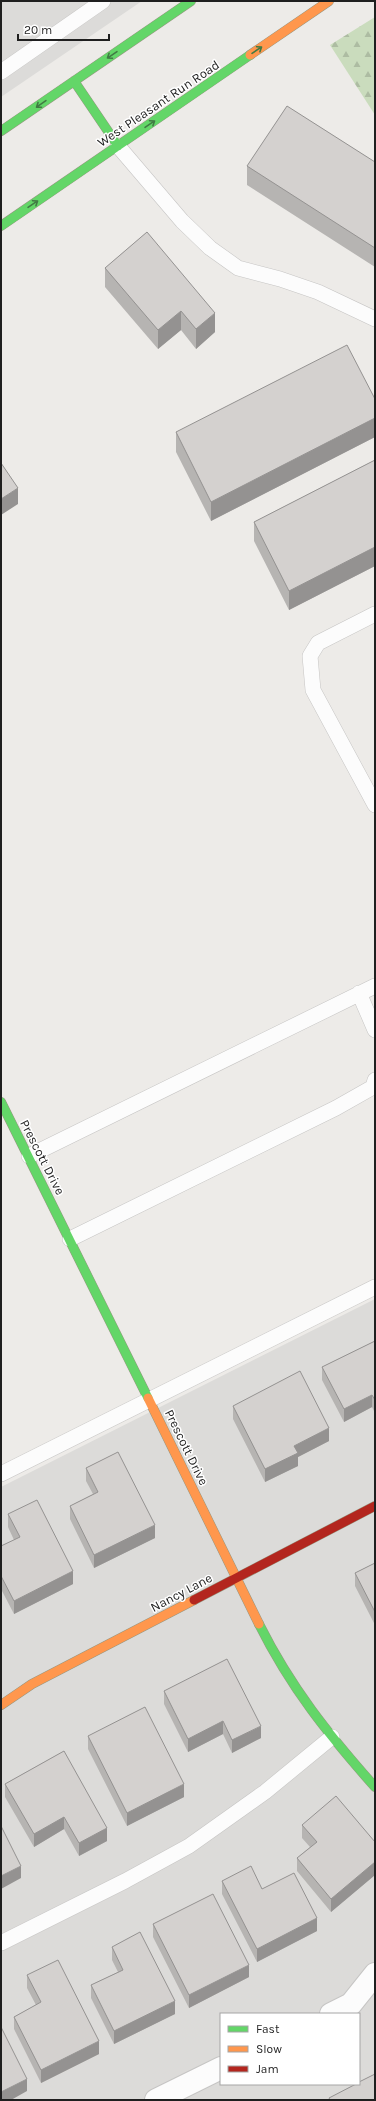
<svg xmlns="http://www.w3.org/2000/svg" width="376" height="2101" viewBox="0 0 376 2101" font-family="Karla,sans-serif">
<defs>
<pattern id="forest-firs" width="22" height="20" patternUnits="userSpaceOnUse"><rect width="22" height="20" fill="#cadcbd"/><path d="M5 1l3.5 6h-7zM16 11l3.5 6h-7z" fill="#adbca2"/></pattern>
</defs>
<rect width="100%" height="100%" fill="#edebe8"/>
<!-- residential -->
<path fill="#dcdbd9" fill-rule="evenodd" d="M1,1H142L1,97Z
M375,1299V2100H1V1487ZM221,2014H359V2084H221Z"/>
<!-- forest -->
<path fill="url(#forest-firs)" d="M375,17V115L330,45Z"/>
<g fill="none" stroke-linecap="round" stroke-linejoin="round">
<!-- lane casing -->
<g stroke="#c6c5c4" stroke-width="16">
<path id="lane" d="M1,72L103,1
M118,146L182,221L210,248L238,268L280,279L318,292L375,319
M375,614L318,643L310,656L313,690L375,805
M359,993L375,1030
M29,1156L375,986
M70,1239L336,1108L373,1087L375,1080
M1,1474L375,1287
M1,1943L125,1881L189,1846L265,1792L332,1737"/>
</g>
<!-- street casing -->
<g stroke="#c6c5c4" stroke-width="24">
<path id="street" d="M331,2014L351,2004L375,1974
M156,2100L221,2068"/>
</g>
<!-- fast casing -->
<g stroke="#979780" stroke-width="10">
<path id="fast" d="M74,81L118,146
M1,131L191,1
M1,226L250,55
M1,1102L148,1398
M259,1624C291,1688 328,1734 375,1787"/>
</g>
<!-- slow casing -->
<g stroke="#979780" stroke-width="10">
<path id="slow" d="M250,55L329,1
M148,1398L259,1624
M1,1705L32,1684L194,1600"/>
</g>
<!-- jam casing -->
<g stroke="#979780" stroke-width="10">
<path id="jam" d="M194,1600L375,1506"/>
</g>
<!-- lane -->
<use href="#lane" stroke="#fcfcfc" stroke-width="15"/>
<!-- street -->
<use href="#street" stroke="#fcfcfc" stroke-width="22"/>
<!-- fast -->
<use href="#fast" stroke="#63d668" stroke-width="9"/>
<!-- slow -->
<use href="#slow" stroke="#ff974d" stroke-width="9"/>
<!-- jam -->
<use href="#jam" stroke="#b3261e" stroke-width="9"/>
</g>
<!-- wall -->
<path fill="#b6b4b2" d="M375,162V267L247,185V166Z
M147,232L215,332L196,349L181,330L158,349L105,287V268Z
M375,399V437L211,521L176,452V432Z
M375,460V566L289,610L254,541V522Z
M375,1341V1413L372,1407L344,1422L322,1380V1367Z
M233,1406L329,1441L298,1457V1466L265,1482L233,1419Z
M86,1468L155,1538L94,1568L70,1519V1506L93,1494L86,1481Z
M8,1514L73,1584L14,1614L1,1589V1546L14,1540L8,1527Z
M375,1563V1625L355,1586V1573Z
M164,1691L261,1738L232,1753L223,1734L188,1752L164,1704Z
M88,1736L184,1797L127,1826L88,1749Z
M64,1751L107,1841L79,1856L64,1829L34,1847L5,1797V1784Z
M302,1825L375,1842V1875L331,1912L297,1871V1858L310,1847L302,1838Z
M222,1881L262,1889L317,1931L257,1962L222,1894Z
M153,1924L249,1977L189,2008L153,1937Z
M112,1947L175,2014L114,2044L91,1998V1985L118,1972L112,1960Z
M27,1975L99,2054L41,2083L14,2029V2017L36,2005L27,1988Z"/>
<!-- shaded-wall -->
<path fill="#949291" d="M181,311V330L158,349V330Z
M215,313V332L196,349V329Z
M375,418V437L211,521V502Z
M18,488V504L1,515V499Z
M375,547V566L289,610V591Z
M372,1395V1407L344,1422V1409Z
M329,1428V1441L298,1457V1466L265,1482V1469L294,1446Z
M155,1525V1538L94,1568V1555Z
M73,1571V1584L14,1614V1601Z
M223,1721V1734L188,1752V1739Z
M261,1726V1738L232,1753V1740Z
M184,1784V1797L127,1826V1813Z
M64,1817V1829L34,1847V1834Z
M107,1828V1841L79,1856V1843Z
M375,1862V1875L331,1912V1899Z
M21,1866V1878L1,1889V1876Z
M317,1918V1931L257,1962V1949Z
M249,1965V1977L189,2008V1995Z
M175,2001V2014L114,2044V2031Z
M99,2041V2054L41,2083V2070Z
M27,2079V2091L11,2100H1V2092Z"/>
<!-- building -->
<path fill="#d4d1cf" stroke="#949291" d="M287,106L375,162V248L247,166Z
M147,232L215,313L196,329L181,311L158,330L105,268Z
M347,345L375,399V418L211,502L176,432Z
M375,460V547L289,591L254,522Z
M1,463L18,488L1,499Z
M375,1341V1400L372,1395L344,1409L322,1367Z
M300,1371L329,1428L294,1446L298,1453L265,1469L233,1406Z
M118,1452L155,1525L94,1555L70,1506L98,1492L86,1468Z
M37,1500L73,1571L14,1601L1,1576V1546L20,1537L8,1514Z
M375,1563V1612L355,1573Z
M227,1659L261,1726L232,1740L223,1721L188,1739L164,1691Z
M145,1707L184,1784L127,1813L88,1736Z
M64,1751L107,1828L79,1843L64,1817L34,1834L5,1784Z
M336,1796L375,1842V1862L331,1899L297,1858L317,1842L302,1825Z
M1,1826L21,1866L1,1876Z
M251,1866L262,1889L294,1873L317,1918L257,1949L222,1881Z
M213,1894L249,1965L189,1995L153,1924Z
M140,1932L175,2001L114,2031L91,1985L123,1970L112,1947Z
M58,1960L99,2041L41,2070L14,2017L41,2002L27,1975Z
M1,2027L27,2079L1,2092Z
M375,2074V2100H330L329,2098L356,2084H359V2082Z"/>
<!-- one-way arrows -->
<defs><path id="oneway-shaft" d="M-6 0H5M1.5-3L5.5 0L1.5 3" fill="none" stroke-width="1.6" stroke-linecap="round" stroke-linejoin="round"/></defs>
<g stroke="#417a44">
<use href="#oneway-shaft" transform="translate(257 50) rotate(-34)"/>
<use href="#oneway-shaft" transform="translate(112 55) rotate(146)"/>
<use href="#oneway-shaft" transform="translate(41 104) rotate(145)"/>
<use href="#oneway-shaft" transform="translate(150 124) rotate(-34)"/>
<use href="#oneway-shaft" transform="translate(33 204) rotate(-34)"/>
</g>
<g text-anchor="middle" stroke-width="3" stroke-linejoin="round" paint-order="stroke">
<!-- street labels -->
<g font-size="13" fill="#1f1f1f" stroke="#fff">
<text transform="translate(158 103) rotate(-34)" y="5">West Pleasant Run Road</text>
<text transform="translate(43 1157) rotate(63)" y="5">Prescott Drive</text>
<text transform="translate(187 1447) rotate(64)" y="5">Prescott Drive</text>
<text transform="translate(181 1592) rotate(-28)" y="5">Nancy Lane</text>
</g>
</g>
<!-- border -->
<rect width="376" height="2101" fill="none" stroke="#1f1f1f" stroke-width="4"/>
<!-- legend -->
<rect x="220" y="2013" width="140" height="72" fill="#ffffff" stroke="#a5a5a5"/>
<rect x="228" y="2026" width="20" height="6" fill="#63d668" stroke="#a5a5a5"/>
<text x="256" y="2033" font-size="12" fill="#1f1f1f">Fast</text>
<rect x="228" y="2046" width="20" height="6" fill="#ff974d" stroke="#a5a5a5"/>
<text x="256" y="2053" font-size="12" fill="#1f1f1f">Slow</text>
<rect x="228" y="2066" width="20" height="6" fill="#b3261e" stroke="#a5a5a5"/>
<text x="256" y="2073" font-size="12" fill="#1f1f1f">Jam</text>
<!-- scale -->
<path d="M18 34v6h91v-6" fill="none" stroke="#1f1f1f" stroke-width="2"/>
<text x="24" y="34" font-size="12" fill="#1f1f1f" stroke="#ffffff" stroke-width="3" paint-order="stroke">20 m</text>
</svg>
